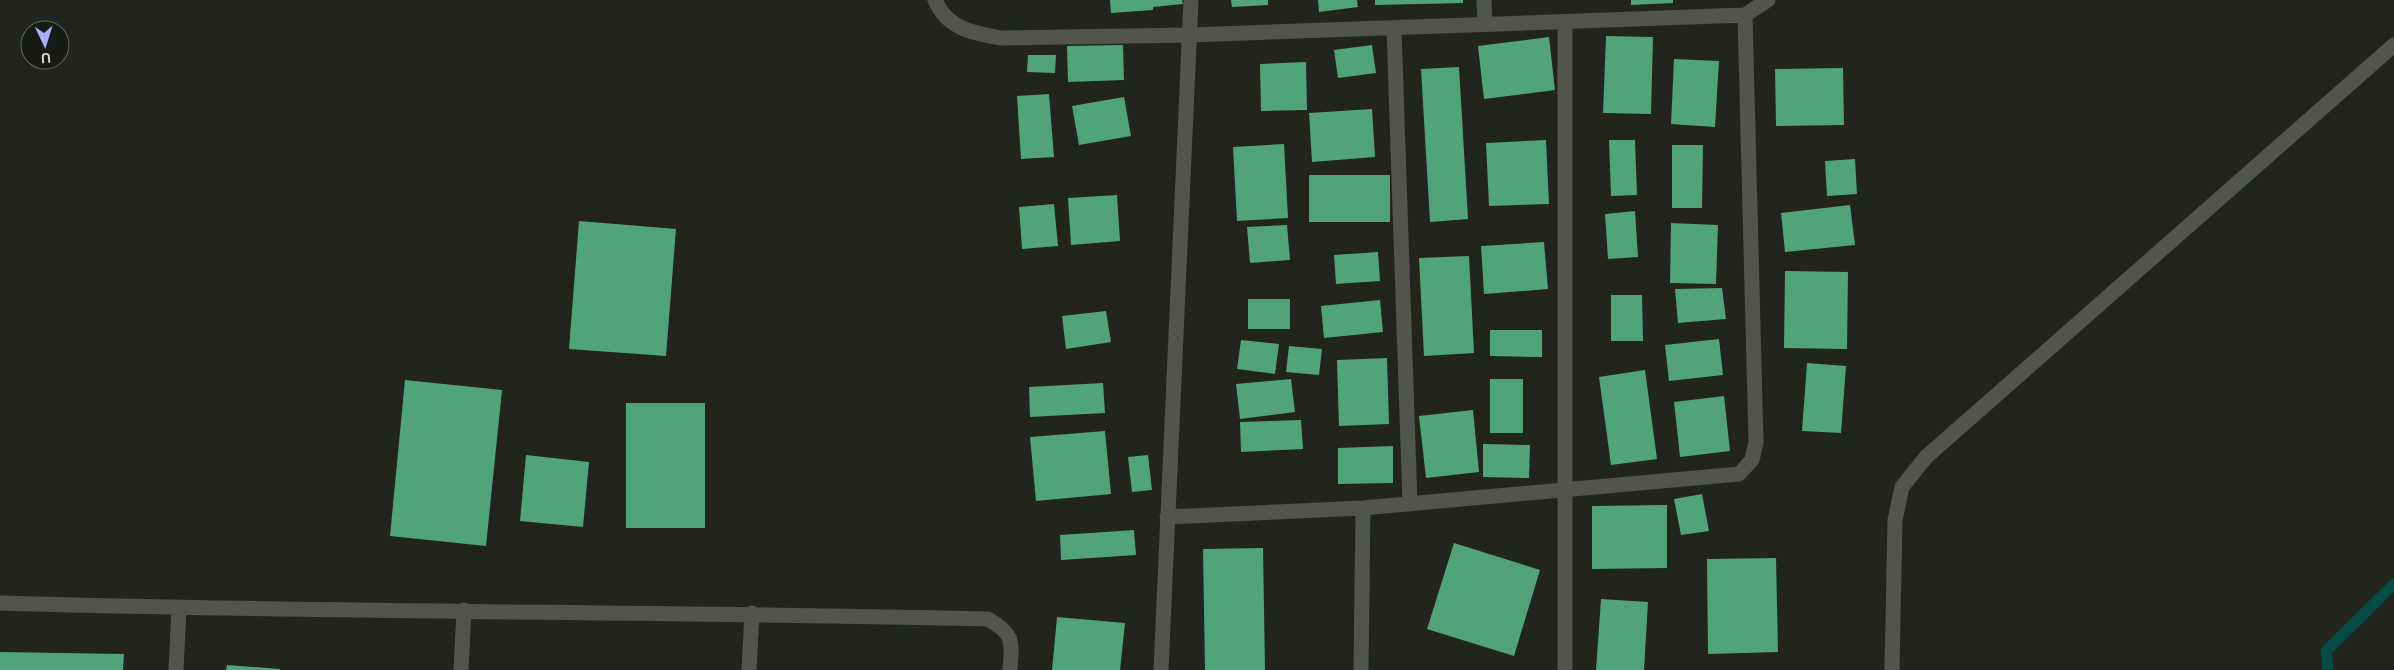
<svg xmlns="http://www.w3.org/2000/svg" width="2394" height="670" viewBox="0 0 2394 670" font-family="Figtree,sans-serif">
<rect width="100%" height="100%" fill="#21251e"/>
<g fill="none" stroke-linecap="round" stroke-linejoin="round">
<!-- stream -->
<path stroke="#074b47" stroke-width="11" d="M2328,670L2326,651L2394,584"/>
</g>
<!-- building -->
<path fill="#51a37a" d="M1110,0H1182L1183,4L1153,7V10L1111,13Z
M1231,0H1268V5L1232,7Z
M1318,0H1357L1358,7L1319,12Z
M1375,0H1463V3L1375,5Z
M1631,0H1673V3L1631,5Z
M1606,36L1653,37L1651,114L1603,113Z
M1549,37L1555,90L1484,99L1478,46Z
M1123,45L1124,80L1068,82L1067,46Z
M1372,45L1376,73L1338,78L1334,50Z
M1028,55H1056L1055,73L1027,72Z
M1674,59L1719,61L1715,127L1671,124Z
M1306,62L1307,110L1261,111L1260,64Z
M1459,67L1468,219L1430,222L1421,69Z
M1843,68L1844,125L1776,126L1775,69Z
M1049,94L1054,157L1021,159L1017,96Z
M1124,97L1131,136L1079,145L1072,106Z
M1372,109L1375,157L1312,162L1309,113Z
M1546,140L1549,204L1489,206L1486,143Z
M1609,140H1635L1637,195L1611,196Z
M1284,144L1288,218L1237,221L1233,147Z
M1672,145H1703L1702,208H1672Z
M1855,159L1857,194L1827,196L1825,161Z
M1309,175H1390V222H1309Z
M1117,195L1120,241L1071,245L1068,198Z
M1054,204L1058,246L1022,249L1019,207Z
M1850,205L1855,245L1785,252L1781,213Z
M1635,211L1638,257L1608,259L1605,214Z
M579,221L676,229L666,356L569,349Z
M1671,223L1718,225L1716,284L1670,283Z
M1287,225L1290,260L1250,263L1247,227Z
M1544,242L1548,289L1484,294L1481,246Z
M1378,252L1380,281L1336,284L1334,255Z
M1469,256L1474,353L1424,356L1419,258Z
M1785,271L1848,272L1847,349L1784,348Z
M1722,288L1726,319L1678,323L1675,289Z
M1611,295H1642L1643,341H1611Z
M1248,299H1290V329H1248Z
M1380,300L1383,332L1324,338L1321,306Z
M1106,311L1111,342L1066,349L1062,316Z
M1490,330H1542V357L1490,356Z
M1719,339L1723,375L1669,381L1665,345Z
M1241,340L1279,344L1275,374L1237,369Z
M1289,346L1322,349L1319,375L1286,372Z
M1387,358L1389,424L1339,426L1337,360Z
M1807,363L1846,366L1841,433L1802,431Z
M1645,370L1657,459L1611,465L1599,377Z
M1291,379L1295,412L1240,419L1236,384Z
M1490,379H1523V433H1490Z
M405,380L502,390L486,546L390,536Z
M1103,383L1105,413L1030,417L1029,387Z
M1724,396L1730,451L1680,457L1674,402Z
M626,403H705V528H626Z
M1473,410L1479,472L1426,478L1419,416Z
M1301,420L1303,449L1241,452L1240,422Z
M1105,431L1111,494L1036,501L1030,437Z
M1483,444L1530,445L1529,478L1483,477Z
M1393,446V483L1338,484V448Z
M526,455L589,462L583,527L520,521Z
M1148,455L1152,490L1132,492L1128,457Z
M1702,494L1709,531L1681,535L1674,499Z
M1667,505V568L1592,569V506Z
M1134,530L1136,555L1061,560L1060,535Z
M1454,543L1540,570L1514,656L1427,629Z
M1263,548L1265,670H1205L1203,549Z
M1776,558L1778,652L1708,654L1707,559Z
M1601,599L1648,602L1644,670H1596Z
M1057,617L1125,623L1120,670H1052Z
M0,652L124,654L123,670H0Z
M227,665L280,669V670H226Z"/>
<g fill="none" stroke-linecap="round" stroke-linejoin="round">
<!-- minor -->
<path stroke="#51554d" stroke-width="15" d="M935,0C947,29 973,33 1001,38L1190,35L1745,15L1768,0
M1484,0L1485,24
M1565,23V670
M1394,29L1410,504
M1167,517L1363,508L1739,474L1752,460L1756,442L1745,15
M0,603C329,613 659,611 988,619C1015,635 1012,641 1010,670
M176,670L179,608
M461,670L464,610
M749,670L752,613
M1161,670L1191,0
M1361,670L1363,508
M1892,670L1895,520L1902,487L1926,457L2394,45"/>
</g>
<!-- north arrow -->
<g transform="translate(45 45) rotate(176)"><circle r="24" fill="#181b15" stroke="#656863"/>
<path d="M0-4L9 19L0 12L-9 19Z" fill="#a8b0fc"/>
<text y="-8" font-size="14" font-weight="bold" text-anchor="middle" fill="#d9dbd7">U</text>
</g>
</svg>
